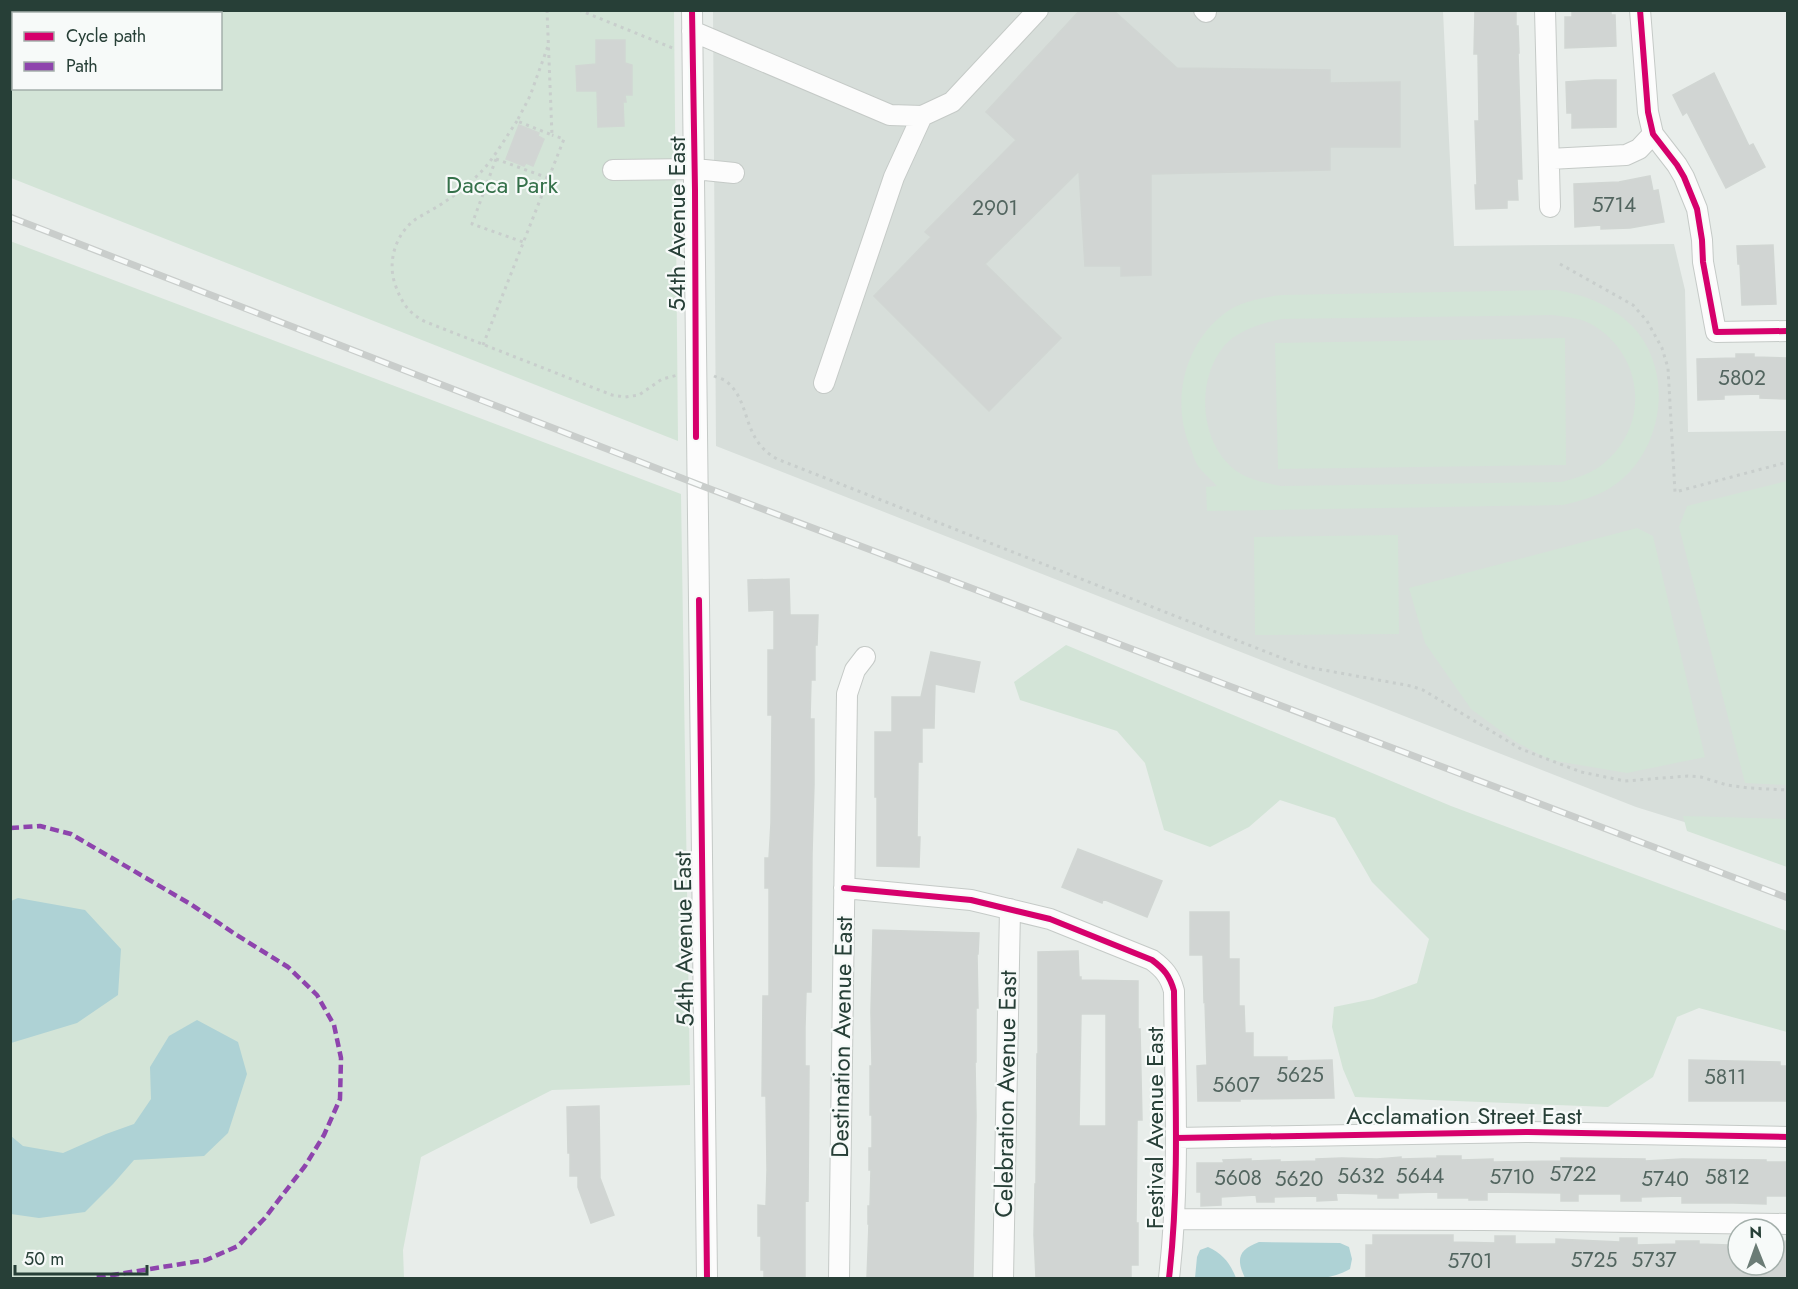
<svg xmlns="http://www.w3.org/2000/svg" width="1798" height="1289" viewBox="0 0 1798 1289" font-family="Jost,sans-serif">
<rect width="100%" height="100%" fill="#e8edea"/>
<!-- built -->
<path fill="#d7deda" d="M713,11H1443L1454,246L1674,244L1685,290L1688,432L1787,431V854L1636,807L716,446Z"/>
<!-- green -->
<path fill="#d3e4d7" fill-rule="evenodd" d="M10,11H674L678,441L11,178ZM14,14H220V88H14Z
M10,241L681,494L690,1085L552,1090L421,1157L403,1250L404,1278H11Z
M1556,290C1585,295 1612,305 1633,327C1676,373 1663,455 1610,488C1595,497 1580,501 1563,505L1207,511L1206,487L1217,486C1211,479 1203,473 1198,466C1195,461 1193,455 1191,449C1170,402 1184,344 1225,313C1241,301 1262,298 1281,295ZM1552,315C1567,317 1583,318 1596,327C1645,359 1649,427 1603,464C1591,474 1576,478 1561,482L1281,486C1267,483 1254,481 1241,474C1200,449 1194,382 1224,346C1238,330 1262,323 1282,319Z
M1565,338L1566,465L1278,469L1275,343Z
M1787,481V785L1745,783L1679,527L1687,506Z
M1637,528L1653,536L1705,757L1627,773L1550,760L1516,742L1471,709L1425,643L1409,588Z
M1398,535L1399,634L1255,635L1254,537Z
M1066,645L1451,806L1787,931V1032L1699,1008L1677,1017L1653,1077L1608,1107L1355,1097L1343,1069L1332,1027L1334,1007L1373,999L1417,983L1429,939L1372,882L1335,818L1280,800L1249,827L1210,847L1164,830L1145,763L1117,731L1020,700L1014,682Z
M1683,816L1787,819V867L1687,831Z"/>
<!-- water -->
<path fill="#aed2d5" d="M18,898L85,910L121,949L118,995L77,1023L11,1043V901Z
M197,1020L238,1042L247,1074L228,1133L204,1156L134,1160L113,1184L85,1212L39,1218L11,1214V1136L23,1146L63,1153L106,1134L134,1124L151,1099L150,1067L169,1036Z
M1259,1242L1340,1243L1349,1247L1352,1259L1350,1269C1323,1285 1275,1279 1245,1278C1236,1259 1238,1250 1259,1242Z
M1208,1247C1223,1254 1230,1263 1236,1278H1195L1197,1257L1200,1250Z"/>
<!-- building -->
<path fill="#d1d5d3" stroke="#d1d6d3" stroke-width="1.5" fill-rule="evenodd" d="M1080,10H1113L1177,68L1330,70V83L1400,82V147H1330V170L1151,174V275L1121,276V266H1085L1079,171L985,264L1061,338L989,411L874,296L931,237L925,232L1016,140L986,112Z
M1475,10H1516V26H1518L1519,53H1518L1522,179H1517L1518,200H1507V208L1476,209L1475,185H1477L1475,121H1479L1478,54H1474Z
M1572,10H1611V15H1615L1616,46L1565,48V17H1572Z
M596,40H625V63L632,65V95H625L626,102H623L624,126L598,127L597,91H577L576,66L596,64Z
M1714,73L1749,146L1753,144L1765,167L1726,188L1687,112L1683,115L1673,95Z
M1595,80H1616V127L1572,128V113H1567L1566,82Z
M519,125L539,133L538,136L544,139L533,166L526,163L524,166L506,159Z
M1650,176L1653,191L1658,190L1664,222L1630,228L1601,229V225L1575,227L1574,184L1619,182Z
M1773,245L1776,304L1742,305L1740,264H1738L1737,246Z
M1736,354H1754V357L1786,358V399L1760,398V394L1724,395V399L1698,400L1697,359L1736,358Z
M789,579L790,615H818L817,645H815V680H811L810,719H814V784L812,854L811,992H806L805,1027V1066H809L808,1201L805,1200V1278H764V1270H761V1236H758V1205L766,1206L767,1170L766,1096H762L763,996H769V888H765V858H769L771,823L772,715H768V650H774V610L749,611L748,580Z
M931,652L980,662L974,692L935,684L934,728H922V762H918L917,837H920L919,867L877,866V797H875V732H892V697H921Z
M1078,849L1162,881L1147,917L1103,899L1102,903L1062,887Z
M1190,912H1229V959H1239V1006H1244L1245,1033H1253V1057H1287V1061L1332,1060L1334,1098L1240,1099V1101H1198L1197,1066L1207,1065L1205,1001L1204,1002L1203,955H1190Z
M873,930L979,933L978,954H977L978,1008H976V1062H975L976,1116L973,1278H867L869,1224H868V1206H870L871,1170H869V1148H872V1115H870V1066H872L871,1012Z
M1078,951L1079,977H1081V980L1138,981V1029H1140L1142,1120H1137L1136,1223H1138V1265H1131V1278H1036L1034,1235L1035,1184H1036L1037,1054H1038V952ZM1081,1014H1106V1126H1079Z
M1689,1060L1780,1062V1066H1788V1101H1689Z
M599,1106L600,1178L614,1215L591,1223L578,1187V1176H570V1153H568L567,1107Z
M1437,1156H1461V1160L1493,1159V1162L1561,1161V1158L1645,1159V1161L1682,1159L1766,1160V1162H1788V1196H1766V1204L1734,1203H1682V1196L1641,1197V1201H1621V1194H1578V1201H1561V1193L1487,1192V1200H1469V1198H1438V1192L1398,1193V1198H1378V1194L1336,1193L1337,1200L1317,1201V1196L1274,1197V1202H1257L1256,1195L1221,1197V1205L1201,1206V1192H1197V1163H1224L1223,1160L1251,1159V1161L1280,1160V1162L1316,1161V1159L1342,1158L1377,1159L1401,1157V1159L1437,1158Z
M1373,1235H1453V1242L1495,1243V1236H1515V1244H1556V1239L1620,1242V1238H1637V1245L1676,1244V1241H1699V1244L1729,1245V1250H1738V1265H1774V1241H1788V1278H1366V1245H1373Z"/>
<g fill="none" stroke-linecap="round" stroke-linejoin="round">
<!-- minor casing -->
<g stroke="#c5cac7" stroke-width="22">
<path id="minor" d="M692,10L707,1278
M1204,10L1206,12
M1545,10L1550,207
M1640,10L1648,112L1653,134L1677,165L1684,177L1697,209L1702,240L1703,262L1716,332L1788,331
M692,31L890,115L922,116L952,102L1038,10
M1549,159L1626,155L1639,149L1653,134
M613,170L695,169L734,173
M824,383L894,177L922,116
M844,888L971,900L1050,919L1152,960C1164,969 1170,976 1174,991C1175,1087 1180,1183 1169,1278
M1176,1138L1528,1132L1788,1137
M1175,1219L1483,1220L1788,1224
M839,1278L847,694L855,670L865,657
M1003,1278L1010,909"/>
</g>
<!-- path -->
<path stroke="#c8cecc" stroke-width="3" stroke-dasharray="3 4.5" stroke-linecap="butt" d="M547,10L552,135L517,121L530,96L548,46
M579,10L675,49
M517,121C506,137 493,160 480,173C468,185 454,196 440,205C432,210 424,214 416,219C396,233 387,261 395,284C401,302 409,314 426,322L612,395L625,397L639,395L662,379L678,375
M496,159L472,224L523,242
M496,159L548,178
M1560,264L1633,305L1647,321L1662,348L1668,368L1675,492L1788,462
M483,345L564,139L552,135
M714,376C718,378 724,379 727,382C752,403 741,439 777,459L1292,662L1307,667L1411,686L1423,690L1521,749L1581,772L1625,781L1688,776L1701,777L1727,785L1749,788L1788,790"/>
<!-- minor -->
<use href="#minor" stroke="#fcfcfc" stroke-width="20"/>
<!-- rail casing -->
<g stroke="#c9cdcb" stroke-width="7">
<path id="rail" d="M10,217L697,484L1788,898"/>
</g>
<!-- rail -->
<use href="#rail" stroke="#f7faf9" stroke-width="4.5" stroke-dasharray="14" stroke-linecap="butt"/>
<!-- quiet -->
<path stroke="#8e44ad" stroke-width="4.5" stroke-dasharray="9 4.5" stroke-linecap="butt" d="M10,828L40,826L71,834L192,905L235,934L288,967L317,995L334,1025L341,1058L340,1099L324,1135L305,1166L264,1219L238,1246L206,1260L94,1278"/>
<!-- cycleway casing -->
<g stroke="#f7faf9" stroke-width="10">
<path id="cycleway" d="M692,10L695,190L696,437
M1640,10L1648,112L1653,134L1677,165L1684,177L1697,209L1702,240L1703,262L1716,332L1788,331
M699,600L707,1278
M844,888L971,900L1050,919L1152,960C1164,969 1170,976 1174,991C1175,1087 1180,1183 1169,1278
M1176,1138L1528,1132L1788,1137"/>
</g>
<!-- cycleway -->
<use href="#cycleway" stroke="#d6006c" stroke-width="6"/>
</g>
<g text-anchor="middle" stroke-width="4.5" stroke-linejoin="round" paint-order="stroke">
<!-- number labels -->
<g font-size="21" fill="#52655f">
<text x="1614" y="212">5714</text>
<text x="995" y="215">2901</text>
<text x="1742" y="385">5802</text>
<text x="1300" y="1082">5625</text>
<text x="1725" y="1084">5811</text>
<text x="1236" y="1092">5607</text>
<text x="1573" y="1181">5722</text>
<text x="1361" y="1183">5632</text>
<text x="1420" y="1183">5644</text>
<text x="1512" y="1184">5710</text>
<text x="1727" y="1184">5812</text>
<text x="1238" y="1185">5608</text>
<text x="1299" y="1186">5620</text>
<text x="1665" y="1186">5740</text>
<text x="1594" y="1267">5725</text>
<text x="1654" y="1267">5737</text>
<text x="1470" y="1268">5701</text>
</g>
<!-- park labels -->
<g font-size="24" fill="#35714a" stroke="#f7faf9">
<text x="502" y="193">Dacca Park</text>
</g>
<!-- street labels -->
<g font-size="24" fill="#273f37" stroke="#f7faf9">
<text transform="translate(677 224) rotate(-90)" y="8">54th Avenue East</text>
<text transform="translate(684 939) rotate(-91)" y="8">54th Avenue East</text>
<text transform="translate(842 1037) rotate(-89)" y="8">Destination Avenue East</text>
<text transform="translate(1006 1094) rotate(-89)" y="8">Celebration Avenue East</text>
<text x="1464" y="1124">Acclamation Street East</text>
<text transform="translate(1155 1128) rotate(-90)" y="8">Festival Avenue East</text>
</g>
</g>
<!-- border -->
<rect width="1798" height="1289" fill="none" stroke="#273f37" stroke-width="24"/>
<!-- legend -->
<rect x="12" y="12" width="210" height="78" fill="#f7faf9" stroke="#a4afab" stroke-width="1.5"/>
<rect x="24" y="32" width="30" height="9" fill="#d6006c" stroke="#a4afab" stroke-width="1.5"/>
<text x="66" y="42" font-size="18" fill="#273f37">Cycle path</text>
<rect x="24" y="62" width="30" height="9" fill="#8e44ad" stroke="#a4afab" stroke-width="1.5"/>
<text x="66" y="72" font-size="18" fill="#273f37">Path</text>
<!-- north arrow -->
<g transform="translate(1756 1247) rotate(359)"><circle r="28" fill="#f7faf9" stroke="#a4afab" stroke-width="1.5"/>
<path d="M0-4.5L10 22L0 15L-10 22Z" fill="#6b7c76"/>
<text y="-9" font-size="16" font-weight="bold" text-anchor="middle" fill="#273f37">N</text>
</g>
<!-- scale -->
<path d="M15 1265v9h132v-9" fill="none" stroke="#273f37" stroke-width="3"/>
<text x="24" y="1265" font-size="18" fill="#273f37" stroke="#f7faf9" stroke-width="4.5" paint-order="stroke">50 m</text>
</svg>
